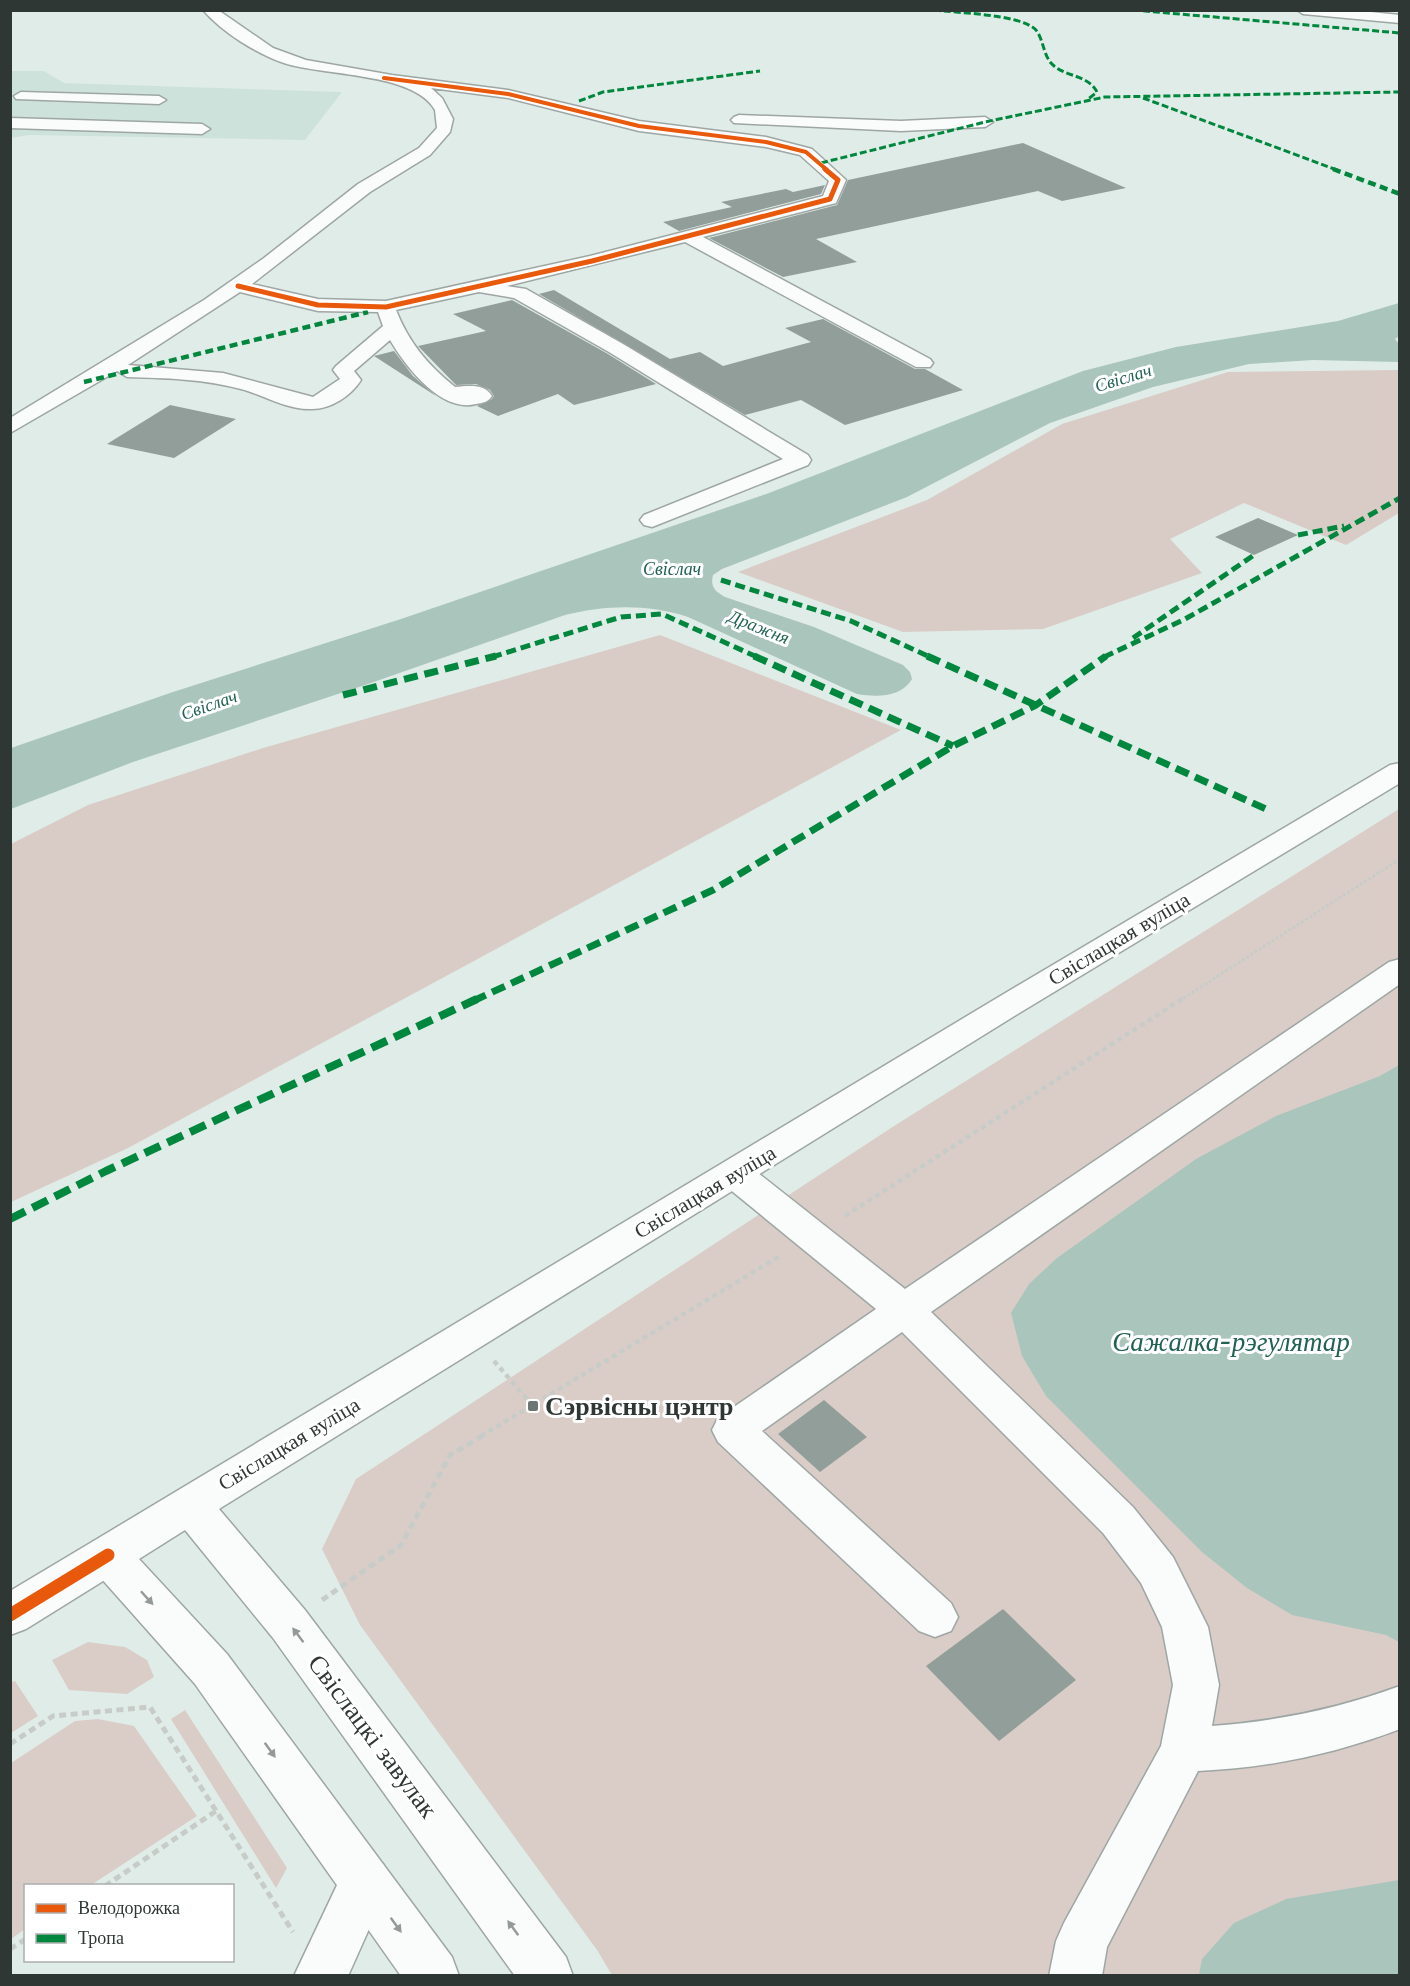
<svg xmlns="http://www.w3.org/2000/svg" width="1410" height="1986" viewBox="0 0 1410 1986" font-family="'Libre Baskerville',serif">
<rect width="100%" height="100%" fill="#e0ece8"/>
<!-- built -->
<path fill="#cde2db" d="M11,71H44L64,83L342,92L305,140L29,135L11,138Z"/>
<!-- green -->
<path fill="#dacdc8" d="M1399,809V1975H612L597,1950L360,1625L322,1549L356,1479L894,1126Z
M88,1642L125,1647L147,1660L154,1677L127,1694L69,1690L52,1660Z
M15,1681L38,1716L11,1733V1682Z
M185,1710L287,1868L276,1888L171,1719Z
M98,1719L134,1726L197,1816L91,1885L26,1886L25,1929L11,1939V1763L75,1721Z"/>
<!-- forest -->
<path fill="#d9ccc6" d="M1399,370V513L1346,545L1244,503L1170,539L1202,573L1043,629L903,632L738,572L927,500L1062,424L1228,372Z
M660,635L901,730L128,1148L11,1202V844L88,805L263,748Z"/>
<!-- water -->
<path fill="#a9c5bc" d="M1399,303V336L1395,339L1399,344V362L1313,360L1249,364L1153,387L1050,423L907,497L722,569L713,575C710,587 715,591 725,597L814,627L903,665L910,672L912,679C901,698 876,697 857,694L688,617C647,604 607,605 565,615L368,684L133,762L11,809V748L173,692L401,619L769,493L1083,371L1176,347L1338,321Z
M1399,1065V1642L1386,1635L1292,1615L1247,1588L1202,1552L1046,1396L1022,1356L1011,1313L1029,1284L1057,1258L1196,1159L1276,1116L1380,1076Z
M1399,1880V1975H1199L1202,1959L1234,1923L1286,1899Z"/>
<!-- building -->
<path fill="#929e9a" d="M1023,143L1126,188L1062,201L1038,191L816,239L857,262L783,277L709,238L837,205L848,180Z
M825,185L821,194L679,231L663,222L732,207L721,202L786,189L793,192Z
M554,290L670,359L700,352L723,366L811,342L785,328L823,319L915,369H925L963,390L845,425L801,400L745,415L539,294Z
M512,300L608,354L656,384L574,405L558,394L498,416L477,406L492,399L494,396L490,390L476,384L456,385L418,346L486,331L453,314Z
M394,351L413,376L436,396L374,356Z
M170,405L236,419L174,458L107,444Z
M1258,518L1298,535L1254,555L1215,537Z
M824,1400L867,1437L820,1472L778,1434Z
M1003,1609L1076,1680L999,1741L926,1666Z"/>
<g fill="none" stroke-linecap="round" stroke-linejoin="round">
<!-- minor casing -->
<g stroke="#9ea6a4" stroke-width="3">
<path id="minor" d="M203,10H218L273,48L306,60L392,75L508,90L639,121L766,137L812,149L846,180L836,203L703,237L930,359L933,363L930,367H916L685,242L507,286L526,289L623,344L808,455L811,460L808,465L652,527L644,525L640,520L644,515L783,459L609,352L514,298L479,292L396,310C409,343 428,365 455,387C469,386 484,383 492,396C488,402 483,403 476,404C441,413 406,367 390,340L354,371L361,380C351,396 331,409 312,409C287,410 264,395 241,389C204,379 165,378 127,377L117,371L10,433V418L204,300L264,258L358,184L419,148L437,128L435,110C414,72 323,76 284,63C257,54 222,32 203,10ZM431,88L508,98L639,131L766,147L800,155L829,181L823,196L590,256L386,301L318,299L252,284L370,192L430,155L450,132L453,119L442,98ZM240,292L318,311L378,312L383,326L336,366L333,370L340,379L313,397L223,373L128,365Z
M21,92L159,96L166,100L159,104L16,99L14,96Z
M739,115L901,121L985,117L993,122L985,127L901,131L734,123L731,120L734,117Z
M10,118L202,124L210,129L202,134L10,128Z
M1400,959V984L931,1312L1133,1507L1173,1557L1208,1627L1219,1685L1212,1726C1277,1721 1338,1709 1400,1686V1729C1335,1754 1268,1768 1198,1771L1107,1947L1102,1976H1049L1056,1941L1064,1923L1161,1746L1173,1685L1162,1627L1141,1583L1103,1533L902,1332L762,1431L951,1603L958,1617L951,1631L935,1637L919,1631L718,1442L712,1430L718,1418L876,1309L722,1183L717,1174L722,1165L735,1161L748,1165L905,1289L1389,962Z
M108,1536L124,1542L130,1555L124,1568L26,1629L10,1635V1591L92,1542Z
M365,1857L383,1864L390,1882L348,1976H294L347,1864Z"/>
</g>
<!-- major casing -->
<g stroke="#9ea6a4" stroke-width="3">
<path id="major" d="M1400,763V783L1016,1015L219,1509L305,1610L566,1957L573,1976H515L273,1638L185,1530L139,1559L227,1654L452,1957L459,1976H401L195,1684L92,1568L86,1555L92,1542L992,1001L1390,765Z"/>
</g>
<!-- highway casing -->
<g stroke="#9ea6a4" stroke-width="3">
<path id="highway" d="M1297,10H1351L1400,15V23L1303,14Z"/>
</g>
<!-- path-far2 -->
<path stroke="#c7ccc9" stroke-width="3" stroke-dasharray="3 2" stroke-linecap="butt" d="M1179,1001L1400,859"/>
<!-- path-far1 -->
<path stroke="#c7ccc9" stroke-width="4.5" stroke-dasharray="5 4" stroke-linecap="butt" d="M845,1216L1182,999
M494,1361L533,1406
M481,1436L780,1256"/>
<!-- path -->
<path stroke="#c7ccc9" stroke-width="5" stroke-dasharray="7 4.5" stroke-linecap="butt" d="M322,1600L401,1545L450,1455L484,1435
M10,1744L53,1716L150,1707L293,1932
M105,1886L216,1811
M10,1949L26,1939"/>
<!-- minor -->
<use href="#minor" fill="#fafcfc" fill-rule="evenodd"/>
<!-- major -->
<use href="#major" fill="#fafcfc" fill-rule="evenodd"/>
<!-- highway -->
<use href="#highway" fill="#fafcfc" fill-rule="evenodd"/>
<!-- quiet-far4 -->
<path stroke="#00873e" stroke-width="3" stroke-dasharray="7 3" stroke-linecap="butt" d="M934,10C957,13 1018,14 1035,29C1043,37 1043,54 1051,63C1063,77 1088,74 1097,92L1087,100
M1133,10L1400,33
M1143,98L1337,170
M579,101L603,92L760,71
M821,163L985,122L1105,97L1400,92"/>
<!-- quiet-far3 -->
<path stroke="#00873e" stroke-width="4.5" stroke-dasharray="8 4.5" stroke-linecap="butt" d="M1333,169L1400,194
M84,382L368,312"/>
<!-- quiet-far2 -->
<path stroke="#00873e" stroke-width="5" stroke-dasharray="10 5" stroke-linecap="butt" d="M1298,535L1344,526
M721,580L851,621L930,657
M1133,638L1254,555
M492,657L621,617L662,614L757,657
M1104,657L1185,619L1400,498"/>
<!-- quiet-far1 -->
<path stroke="#00873e" stroke-width="7" stroke-dasharray="14 7" stroke-linecap="butt" d="M754,656L953,746
M927,656L1266,809
M343,695L496,656
M473,1001L713,890L953,746L1036,705L1106,656"/>
<!-- quiet -->
<path stroke="#00873e" stroke-width="8" stroke-dasharray="17 8" stroke-linecap="butt" d="M10,1219L106,1171L477,999"/>
<!-- cycleway-far2 casing -->
<g stroke="#fff" stroke-width="5">
<path id="cycleway-far2" d="M384,78L508,94L639,126L766,142L806,152L827,170"/>
</g>
<!-- cycleway-far1 casing -->
<g stroke="#fff" stroke-width="8">
<path id="cycleway-far1" d="M238,286L318,305L386,307L592,261L830,199L838,180L825,169"/>
</g>
<!-- cycleway casing -->
<g stroke="#fff" stroke-width="16">
<path id="cycleway" d="M10,1615L108,1555"/>
</g>
<!-- cycleway-far2 -->
<use href="#cycleway-far2" stroke="#e8590c" stroke-width="4"/>
<!-- cycleway-far1 -->
<use href="#cycleway-far1" stroke="#e8590c" stroke-width="5"/>
<!-- cycleway -->
<use href="#cycleway" stroke="#e8590c" stroke-width="13"/>
</g>
<!-- one-way arrows -->
<defs><path id="oneway-solid" d="M-6-.8H1V-3.2L6.5 0L1 3.2V.8H-6Z" transform="scale(1.5)"/></defs>
<g fill="#949a98">
<use href="#oneway-solid" transform="translate(147 1598) rotate(48)"/>
<use href="#oneway-solid" transform="translate(298 1635) rotate(-127)"/>
<use href="#oneway-solid" transform="translate(270 1750) rotate(54)"/>
<use href="#oneway-solid" transform="translate(396 1925) rotate(54)"/>
<use href="#oneway-solid" transform="translate(513 1928) rotate(-126)"/>
</g>
<!-- markers -->
<rect fill="#6d7673" stroke="#fff" stroke-width="2" x="527" y="1400" width="12" height="12" rx="3"/>
<g text-anchor="middle" stroke-width="6" stroke-linejoin="round" paint-order="stroke">
<!-- far-water labels -->
<g font-size="18" font-style="italic" fill="#216253" stroke="#fff">
<text transform="translate(1123 378) rotate(-17)" y="6">Свіслач</text>
<text x="672" y="575">Свіслач</text>
<text transform="translate(759 627) rotate(22)" y="6">Дражня</text>
<text transform="translate(209 705) rotate(-19)" y="6">Свіслач</text>
</g>
<!-- street labels -->
<g font-size="21" fill="#2f3734" stroke="#fff">
<text transform="translate(1119 939) rotate(-31)" y="7">Свіслацкая вуліца</text>
<text transform="translate(705 1192) rotate(-31)" y="7">Свіслацкая вуліца</text>
<text transform="translate(289 1444) rotate(-31)" y="7">Свіслацкая вуліца</text>
</g>
<!-- near-poi labels -->
<g font-size="26" font-weight="bold" fill="#2f3734" stroke="#fff" text-anchor="start">
<text x="545" y="1415">Сэрвісны цэнтр</text>
</g>
<!-- near-street labels -->
<g font-size="26" fill="#2f3734" stroke="#fff">
<text transform="translate(373 1736) rotate(53)" y="9">Свіслацкі завулак</text>
</g>
<!-- near-water labels -->
<g font-size="27" font-style="italic" fill="#216253" stroke="#fff">
<text x="1231" y="1351">Сажалка-рэгулятар</text>
</g>
</g>
<!-- border -->
<rect width="1410" height="1986" fill="none" stroke="#2f3734" stroke-width="24"/>
<!-- legend -->
<rect x="24" y="1884" width="210" height="78" fill="#ffffff" stroke="#acafae" stroke-width="1.5"/>
<rect x="36" y="1904" width="30" height="9" fill="#e8590c" stroke="#acafae" stroke-width="1.5"/>
<text x="78" y="1914" font-size="18" fill="#2f3734">Велодорожка</text>
<rect x="36" y="1934" width="30" height="9" fill="#00873e" stroke="#acafae" stroke-width="1.5"/>
<text x="78" y="1944" font-size="18" fill="#2f3734">Тропа</text>
</svg>
